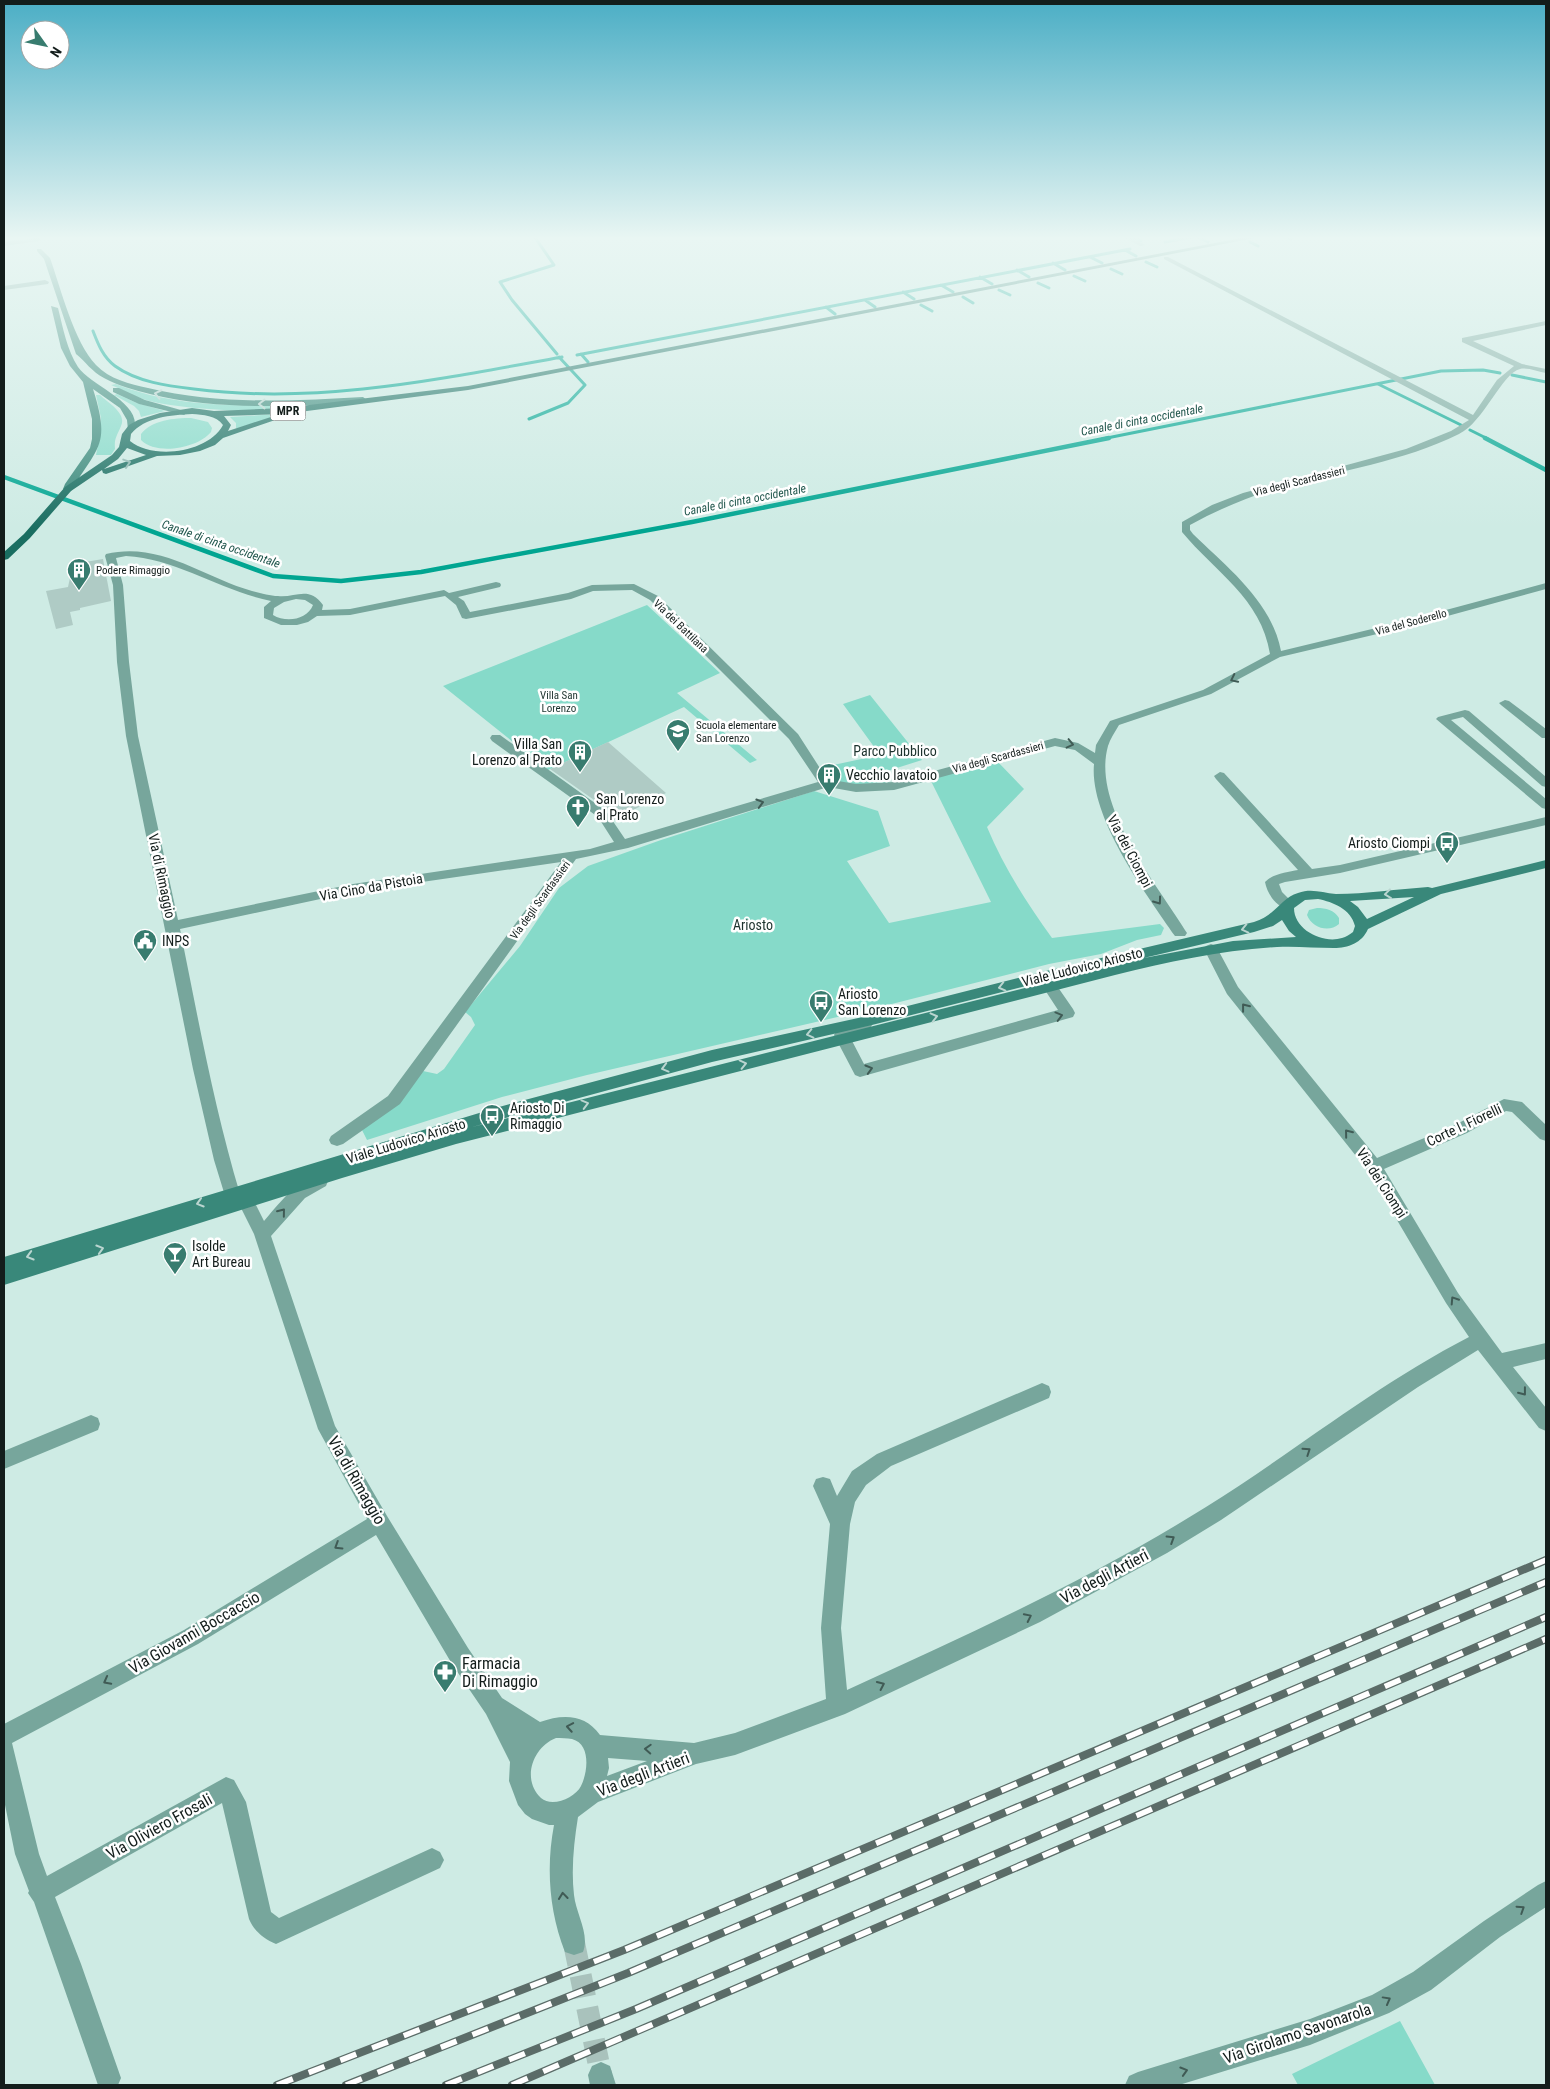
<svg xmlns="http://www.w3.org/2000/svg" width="1550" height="2089" viewBox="0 0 1550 2089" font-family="'Roboto Condensed',sans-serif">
<rect width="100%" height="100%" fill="#ceebe4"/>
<!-- green -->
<path fill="#86dac9" d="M116,384C173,407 236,406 296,405C278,417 178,408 154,402C139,399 125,391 111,385Z
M117,394L137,403L165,411L141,417L139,411L134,406L114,395Z
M96,395H100C108,403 127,413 121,426C117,436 114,438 115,449L111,455H96L100,435L101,418Z
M279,414L281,415L238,428H236V423L230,417Z
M191,418L208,422L212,428L211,432C198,448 157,456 141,440V434C152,420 174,418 191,418Z
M647,605L720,673L677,693L757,760L750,763L684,707L548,770L443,686Z
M870,695L922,760L881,773L890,784L872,788L831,780L824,767L880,755L843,704Z
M997,761L1024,789L987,827C1004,868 1027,903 1052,938L1160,924L1164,928L1161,935L1137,940L1101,954L1049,964L872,1009L587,1075L502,1097L367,1140L362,1130L423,1071L437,1074L444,1069L475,1025L471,1017L465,1012L520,946L559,888L588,866L661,840L814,791L878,811L890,846L847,861L889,923L991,902L930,779Z
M1317,908C1326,908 1334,910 1339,918V924C1329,933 1312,928 1307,915L1309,910Z
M1400,2021L1435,2085H1298L1292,2074Z"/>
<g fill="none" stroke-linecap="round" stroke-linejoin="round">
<!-- stream-far1 -->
<path stroke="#01a591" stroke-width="3" d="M534,236L554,265L500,282L512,300L557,354
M1131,236L1141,241
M1196,236L1208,242
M1283,236L1291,239
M1165,242L1198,236
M1250,242L1258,246
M1125,250L1136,256
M1090,257L1102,263
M1146,262L1157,267
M1053,263L1065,270
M1111,269L1122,274
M1017,270L1029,277
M1074,276L1085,281
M980,277L992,284
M1038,283L1049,288
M941,285L953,292
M999,290L1010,295
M903,292L914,299
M963,297L973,303
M865,300L875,307
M921,305L932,311
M826,307L835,314
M93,331C98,344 103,357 115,366C137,382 168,386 194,389C318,405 440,379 562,357
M581,354L588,362
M577,355L1130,249
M1512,375L1546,382
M1378,384L1461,425
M529,419L568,403L585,385L559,357
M1470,430L1488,439
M1102,439L1441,371L1483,370L1500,373"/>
<!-- stream -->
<path stroke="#01a591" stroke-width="4.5" d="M1485,438L1546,470
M4,477L273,576L341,581L421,572L692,522L1109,438"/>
</g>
<!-- building -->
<path fill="#afcbc5" d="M103,559L111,601L80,608V610L70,612L73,625L56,629L46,591L68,587L73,564Z
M608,742L666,793L614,820L607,809L550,769Z"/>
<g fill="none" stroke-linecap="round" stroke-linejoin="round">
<!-- street-tunnel -->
<path stroke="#a9c2bc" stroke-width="22" stroke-dasharray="22 11" stroke-linecap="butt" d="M574,1943L601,2075"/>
<!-- street -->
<path fill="#77a69c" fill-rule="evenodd" d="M1121,236H1129L1145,245L1140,246Z
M37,238L39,239V241L4,246V242Z
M1164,257H1168L1473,415L1497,380L1514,366L1462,342V338L1546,321V325L1473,341L1522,364L1546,369V373C1539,372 1527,367 1520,369C1502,373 1484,422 1459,434C1403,462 1340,470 1281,487C1248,497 1219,509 1190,525V530L1193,534C1227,567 1272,602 1281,651L1405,621L1546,583V589L1411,626L1280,657L1211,694L1119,725C1115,732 1110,739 1108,746C1091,806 1158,885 1187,933L1185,936H1175C1146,894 1089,817 1094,764L1075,750L1055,746L894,790L856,792L828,787L628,848L576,859L400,1104L343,1144L337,1146L331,1144L329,1140L331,1136L388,1096L561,862L353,892L180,929C198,1018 214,1107 240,1194L238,1199L232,1201L226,1199L214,1160L193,1069L126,736L117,662L113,585L105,556L106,554C160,541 203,577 252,591C260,593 270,596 278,596C295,598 309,585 323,605L322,610L350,609L444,590L449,593L496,582L500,583L501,585L500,587L458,597L464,601L470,612L568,593L592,585L634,584L658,596L798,734L825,776L832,780L856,784L894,782L1055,738L1078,743L1095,753L1096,745L1110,721L1203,690L1270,654C1261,598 1215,572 1182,532V522L1212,505L1243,493L1406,449L1451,431L1469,420L1164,259ZM126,556C178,559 221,591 271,601L264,607V618L281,625H297L308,622L317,616L350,615L445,596L456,605L462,618L466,619L571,599L593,591L632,590L650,600L789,739L818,782L625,839L606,811L500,735H492L490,738L492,741L598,817L614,842L590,849L353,884L178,920L138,736L129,662L123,585L116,558ZM296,599L305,600L313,605C307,620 286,623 273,615L274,608L284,602Z
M45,280L49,282L48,284L4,290V286Z
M1505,700L1509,701L1546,729V738H1542L1501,705L1499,703Z
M1465,710L1469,711L1546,777V787L1542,786L1463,717L1451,720L1546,799V809L1542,808L1436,719L1438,717Z
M1220,772L1224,773L1312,869L1340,865L1546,817V825L1340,873L1285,882L1279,884L1282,892L1295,905L1293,908C1279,912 1267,894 1265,882C1272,874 1288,872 1298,870L1216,779L1214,776Z
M1211,944L1216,946L1238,987L1377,1158L1455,1125L1504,1099L1522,1102L1546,1125V1141L1540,1139L1512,1112L1506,1111L1467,1133L1384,1169L1458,1293L1502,1353L1546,1343V1359L1513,1367L1546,1408V1431L1539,1428L1478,1350L1418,1387L1221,1520L1167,1553L1040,1622L845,1714L735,1755L696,1764L598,1802L578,1817C574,1842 571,1869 574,1895C576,1914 590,1934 583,1952L574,1955L565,1952C549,1911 546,1867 554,1825H549L532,1819L525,1814L518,1805L509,1781L510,1762L486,1714L452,1664L376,1535L198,1644L12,1743L39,1854L47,1876L226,1777L234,1780L246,1802L271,1912L279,1918L432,1848L440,1852L444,1860L440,1868L276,1944C264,1939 254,1931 249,1919L222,1803L55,1897L81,1964L121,2078L118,2085H98L34,1902L28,1893L29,1891L15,1854L4,1800V1724L184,1630L367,1519L318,1429L254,1234L238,1202L240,1197L246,1195L252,1197L264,1221C276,1207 305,1169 326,1176L328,1181L326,1186L305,1198L271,1236L335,1426L387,1516L468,1648L502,1698L540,1722C563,1714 585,1714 600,1735L694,1743L735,1733L826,1699L821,1628L830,1524L813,1486L816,1479L823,1477L830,1479L837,1496L852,1471L877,1454L1042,1383L1049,1386L1051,1392L1049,1398L891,1466L866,1485L855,1502L850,1524L841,1628L847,1690C969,1634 1091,1579 1206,1507C1294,1452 1376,1385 1469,1337L1446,1303L1368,1171L1227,994L1204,949L1206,946ZM556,1738C561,1738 567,1738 572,1739C591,1744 588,1772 581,1786C575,1798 552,1808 541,1798C521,1779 533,1747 556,1738ZM608,1758L647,1761L607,1776L609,1768Z
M1050,982L1055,983L1073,1009L1075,1013L1073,1017L860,1077L855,1075L834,1035L836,1031C846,1026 860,1016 871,1019L873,1023L871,1027L850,1037L864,1064L1058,1010L1043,987L1045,983Z
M91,1415L98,1418L100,1424L98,1430L4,1469V1451Z
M1546,1881V1907L1500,1937L1431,1990L1389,2013L1310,2045L1179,2085H1125L1129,2076L1138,2072L1310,2019L1372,1995L1413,1972L1484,1921L1538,1885Z
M601,2062L610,2066L616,2085H590L588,2075L592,2066Z"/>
<!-- secondary -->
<path fill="#39887a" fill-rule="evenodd" d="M30,236H37L40,240L35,241Z
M37,249H41L50,258C61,289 74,342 96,365C109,379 130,384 148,388C219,405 291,401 363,397L367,400L363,403C292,406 220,411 150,394C135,390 118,386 104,378C92,372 85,361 76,354L44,259L37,251Z
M51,306L58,308C63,328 67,350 78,367C91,386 143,403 134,430H128L127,420L120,408L93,389C111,446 98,446 71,491L68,492L63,489L65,484L90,448L92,439V419L83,382L70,366L61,348Z
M113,388H119L145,400L188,412L184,415L139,404L113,392Z
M1546,860V868L1441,894L1368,929C1362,943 1348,948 1334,948C1315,948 1296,946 1277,947C1222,950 1168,962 1115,975L456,1144L342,1178L4,1285V1257L499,1107L712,1050L872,1015L1046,971L1254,922C1275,916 1281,898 1298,893C1312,888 1322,893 1336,894C1366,894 1398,889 1428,887L1432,888ZM1414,897L1367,919L1358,907L1350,901ZM1318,899C1333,902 1351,909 1355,926L1353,932C1350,934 1346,937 1342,938C1323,944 1294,930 1294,908L1305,900ZM1282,920L1289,931L1296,937L1233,941L1144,958L472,1127L712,1062L872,1025L1046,981L1254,932L1273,926Z"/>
<!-- primary -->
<path fill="#1a6e61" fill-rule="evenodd" d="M1251,236H1265L468,390L284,414L224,416L231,425L228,431L277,415L281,418L223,438L215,445L200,451L180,455L157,456L106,474L103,473L102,470L71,491L30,538L8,559L4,560V552L24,534L65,487L112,455L119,447L122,434L129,425L138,420L160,413L192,408L214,411L284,408L468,386ZM192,414C203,415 216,415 223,425C208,453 153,460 130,441L131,434C145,417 171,415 192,414ZM127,448L146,455L104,469L118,459Z"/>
<!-- rail casing -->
<g stroke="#5b6c68" stroke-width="8">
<path id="rail" d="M277,2085L624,1950L1546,1560
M346,2085L628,1973L1546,1582
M446,2085L636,2009L1546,1617
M512,2085L1546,1639"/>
</g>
<!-- rail -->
<use href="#rail" stroke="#fff" stroke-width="5.5" stroke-dasharray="17" stroke-linecap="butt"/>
</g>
<!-- one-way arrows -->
<defs><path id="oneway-chevron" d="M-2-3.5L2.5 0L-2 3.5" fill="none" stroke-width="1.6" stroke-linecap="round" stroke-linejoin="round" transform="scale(1.25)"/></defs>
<g stroke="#bad5d0">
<use href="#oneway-chevron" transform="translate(158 394) rotate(-168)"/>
<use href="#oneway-chevron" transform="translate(262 404) rotate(180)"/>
<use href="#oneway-chevron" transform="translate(1388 894) rotate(173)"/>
<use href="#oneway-chevron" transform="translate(1245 929) rotate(167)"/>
<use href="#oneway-chevron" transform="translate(1002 987) rotate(166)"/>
<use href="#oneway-chevron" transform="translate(934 1017) rotate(-14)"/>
<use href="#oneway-chevron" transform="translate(810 1034) rotate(167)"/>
<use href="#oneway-chevron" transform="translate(743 1064) rotate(-13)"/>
<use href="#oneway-chevron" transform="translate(665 1068) rotate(165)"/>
<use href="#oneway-chevron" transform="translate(585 1104) rotate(-15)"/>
<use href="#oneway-chevron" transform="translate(200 1203) rotate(163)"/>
<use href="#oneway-chevron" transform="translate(100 1249) rotate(-17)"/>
<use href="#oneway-chevron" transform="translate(30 1256) rotate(164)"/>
</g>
<use stroke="#8cb6b0" href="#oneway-chevron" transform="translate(127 463) rotate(-18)"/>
<g stroke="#405b55">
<use href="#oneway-chevron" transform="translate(1234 679) rotate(154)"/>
<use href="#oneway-chevron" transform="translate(1070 744) rotate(13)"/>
<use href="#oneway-chevron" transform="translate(760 803) rotate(-16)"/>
<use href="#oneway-chevron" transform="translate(1158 901) rotate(54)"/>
<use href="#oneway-chevron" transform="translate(1245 1007) rotate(-128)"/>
<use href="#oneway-chevron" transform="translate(1059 1016) rotate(-15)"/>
<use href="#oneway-chevron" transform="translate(869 1069) rotate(-16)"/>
<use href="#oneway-chevron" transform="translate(1348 1133) rotate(-129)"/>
<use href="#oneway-chevron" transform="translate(282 1212) rotate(-51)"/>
<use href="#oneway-chevron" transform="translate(1454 1300) rotate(-123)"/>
<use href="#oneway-chevron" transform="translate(1523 1392) rotate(52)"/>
<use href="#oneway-chevron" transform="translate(1307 1451) rotate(-34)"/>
<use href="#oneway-chevron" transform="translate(1171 1539) rotate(-32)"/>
<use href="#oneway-chevron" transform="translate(338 1546) rotate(148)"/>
<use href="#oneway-chevron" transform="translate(1028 1617) rotate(-26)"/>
<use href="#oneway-chevron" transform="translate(107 1681) rotate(152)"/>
<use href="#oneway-chevron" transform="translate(881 1685) rotate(-25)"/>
<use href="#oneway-chevron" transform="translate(570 1727) rotate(-170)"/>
<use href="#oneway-chevron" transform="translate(648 1749) rotate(-177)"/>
<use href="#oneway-chevron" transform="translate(563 1896) rotate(-96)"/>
<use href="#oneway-chevron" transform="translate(1521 1909) rotate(-33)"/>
<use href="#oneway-chevron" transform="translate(1387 2000) rotate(-29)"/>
<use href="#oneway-chevron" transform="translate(1184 2071) rotate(-17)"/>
</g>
<!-- sky -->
<linearGradient id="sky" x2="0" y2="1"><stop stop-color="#4baec5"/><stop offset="0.45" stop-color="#e9f6f3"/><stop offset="1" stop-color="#e9f6f3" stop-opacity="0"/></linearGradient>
<rect width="1550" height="529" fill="url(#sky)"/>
<!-- icons -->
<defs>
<g id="building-pin" transform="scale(1.25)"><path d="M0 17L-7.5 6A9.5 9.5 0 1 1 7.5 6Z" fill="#387c6f" stroke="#fff"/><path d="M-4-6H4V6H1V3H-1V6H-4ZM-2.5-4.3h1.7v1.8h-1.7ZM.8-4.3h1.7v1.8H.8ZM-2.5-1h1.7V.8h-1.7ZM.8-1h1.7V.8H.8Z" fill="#fff"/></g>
<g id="school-pin" transform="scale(1.25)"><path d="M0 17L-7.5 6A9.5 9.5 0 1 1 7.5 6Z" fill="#387c6f" stroke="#fff"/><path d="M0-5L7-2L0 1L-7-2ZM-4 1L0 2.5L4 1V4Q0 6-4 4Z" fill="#fff"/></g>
<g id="church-pin" transform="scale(1.25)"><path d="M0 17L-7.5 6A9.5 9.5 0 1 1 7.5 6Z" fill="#387c6f" stroke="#fff"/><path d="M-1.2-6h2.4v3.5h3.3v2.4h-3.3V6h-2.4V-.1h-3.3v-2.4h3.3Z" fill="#fff"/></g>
<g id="bus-pin" transform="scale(1.25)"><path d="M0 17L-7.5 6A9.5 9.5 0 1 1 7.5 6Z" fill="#387c6f" stroke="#fff"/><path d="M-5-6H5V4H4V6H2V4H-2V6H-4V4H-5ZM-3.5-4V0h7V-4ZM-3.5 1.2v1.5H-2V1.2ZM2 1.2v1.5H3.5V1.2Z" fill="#fff"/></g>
<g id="civic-pin" transform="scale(1.25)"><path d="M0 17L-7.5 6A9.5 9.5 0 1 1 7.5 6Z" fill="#387c6f" stroke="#fff"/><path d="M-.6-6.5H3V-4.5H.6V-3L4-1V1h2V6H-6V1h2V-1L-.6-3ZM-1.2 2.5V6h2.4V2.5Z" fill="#fff"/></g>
<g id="bar-pin" transform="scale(1.25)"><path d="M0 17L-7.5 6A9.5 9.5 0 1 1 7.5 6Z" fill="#387c6f" stroke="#fff"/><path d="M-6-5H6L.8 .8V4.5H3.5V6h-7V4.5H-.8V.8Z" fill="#fff"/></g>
<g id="pharmacy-pin" transform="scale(1.25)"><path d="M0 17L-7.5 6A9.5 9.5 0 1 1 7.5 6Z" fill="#387c6f" stroke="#fff"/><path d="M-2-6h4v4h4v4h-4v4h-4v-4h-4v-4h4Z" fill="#fff"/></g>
</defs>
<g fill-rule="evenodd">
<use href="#building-pin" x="79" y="570"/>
<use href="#school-pin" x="678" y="731"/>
<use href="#building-pin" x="580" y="752"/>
<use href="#building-pin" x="829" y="775"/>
<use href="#church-pin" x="578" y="807"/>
<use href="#bus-pin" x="1447" y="843"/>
<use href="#civic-pin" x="145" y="941"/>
<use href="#bus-pin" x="821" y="1002"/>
<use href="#bus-pin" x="492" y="1116"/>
<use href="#bar-pin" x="175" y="1254"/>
<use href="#pharmacy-pin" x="445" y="1672"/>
</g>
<g text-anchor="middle" stroke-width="5" stroke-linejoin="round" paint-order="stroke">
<!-- far-street labels -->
<g font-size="11" fill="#131d1b" stroke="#fff">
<text transform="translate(1299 481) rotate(-14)" y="4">Via degli Scardassieri</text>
<text transform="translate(1411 622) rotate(-15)" y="4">Via del Soderello</text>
<text transform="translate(681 626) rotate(44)" y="4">Via dei Battilana</text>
<text transform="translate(998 757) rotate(-15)" y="4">Via degli Scardassieri</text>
<text transform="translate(540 900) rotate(-54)" y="4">Via degli Scardassieri</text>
</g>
<!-- far-poi labels -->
<g font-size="11" fill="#131d1b" stroke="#fff" text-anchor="start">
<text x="96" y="574">Podere Rimaggio</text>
<text x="696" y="729">Scuola elementare<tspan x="696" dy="13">San Lorenzo</tspan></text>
</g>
<!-- far-park labels -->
<g font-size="11" fill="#1c322d" stroke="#fff">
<text x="559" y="699">Villa San<tspan x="559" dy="13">Lorenzo</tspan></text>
</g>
<!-- shield labels -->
<rect fill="#fff" stroke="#5a615f" stroke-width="1" x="270.5" y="401.5" width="35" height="19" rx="4"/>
<g font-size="12" font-weight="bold" fill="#131d1b">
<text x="288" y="415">MPR</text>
</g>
<!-- far-water labels -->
<g font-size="12" font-style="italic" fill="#20564c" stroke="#fff">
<text transform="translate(1142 420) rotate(-11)" y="4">Canale di cinta occidentale</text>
<text transform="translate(745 500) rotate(-11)" y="4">Canale di cinta occidentale</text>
<text transform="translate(221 544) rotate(19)" y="4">Canale di cinta occidentale</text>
</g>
<!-- poi labels -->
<g font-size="14" fill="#131d1b" stroke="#fff" text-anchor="start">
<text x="562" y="749" text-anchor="end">Villa San<tspan x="562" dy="16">Lorenzo al Prato</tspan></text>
<text x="846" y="780">Vecchio lavatoio</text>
<text x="596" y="804">San Lorenzo<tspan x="596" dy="16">al Prato</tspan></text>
<text x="1430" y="848" text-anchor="end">Ariosto Ciompi</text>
<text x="162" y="946">INPS</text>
<text x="838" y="999">Ariosto<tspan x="838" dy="16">San Lorenzo</tspan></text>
<text x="510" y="1113">Ariosto Di<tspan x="510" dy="16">Rimaggio</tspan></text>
<text x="192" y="1251">Isolde<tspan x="192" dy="16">Art Bureau</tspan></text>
</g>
<!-- park labels -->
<g font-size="14" fill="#1c322d" stroke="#fff">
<text x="895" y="756">Parco Pubblico</text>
<text x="753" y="930">Ariosto</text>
</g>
<!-- street labels -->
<g font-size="14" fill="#131d1b" stroke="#fff">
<text transform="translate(1130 851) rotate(62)" y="5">Via dei Ciompi</text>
<text transform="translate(162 876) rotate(78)" y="5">Via di Rimaggio</text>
<text transform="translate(371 887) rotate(-10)" y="5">Via Cino da Pistoia</text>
<text transform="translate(1082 967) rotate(-14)" y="5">Viale Ludovico Ariosto</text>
<text transform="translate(1464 1125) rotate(-25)" y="5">Corte l. Fiorelli</text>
<text transform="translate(406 1141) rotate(-17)" y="5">Viale Ludovico Ariosto</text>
<text transform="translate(1382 1183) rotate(57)" y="5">Via dei Ciompi</text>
</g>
<!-- near-street labels -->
<g font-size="16" fill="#131d1b" stroke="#fff">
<text transform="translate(357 1480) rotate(60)" y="6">Via di Rimaggio</text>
<text transform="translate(1104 1576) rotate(-28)" y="6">Via degli Artieri</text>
<text transform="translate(194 1632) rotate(-30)" y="6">Via Giovanni Boccaccio</text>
<text transform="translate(643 1774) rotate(-21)" y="6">Via degli Artieri</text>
<text transform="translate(159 1826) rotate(-29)" y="6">Via Oliviero Frosali</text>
<text transform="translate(1297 2033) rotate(-19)" y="6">Via Girolamo Savonarola</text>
</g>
<!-- near-poi labels -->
<g font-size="16" fill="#131d1b" stroke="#fff" text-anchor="start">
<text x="462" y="1669">Farmacia<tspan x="462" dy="18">Di Rimaggio</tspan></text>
</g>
</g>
<!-- border -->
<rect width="1550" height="2089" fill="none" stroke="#131d1b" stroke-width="10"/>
<!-- north arrow -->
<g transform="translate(45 45) rotate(123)"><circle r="24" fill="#ffffff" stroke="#a1a5a4"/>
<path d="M0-4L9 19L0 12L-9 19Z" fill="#387c6f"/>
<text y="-8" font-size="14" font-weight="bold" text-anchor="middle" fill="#131d1b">N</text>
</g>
</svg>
